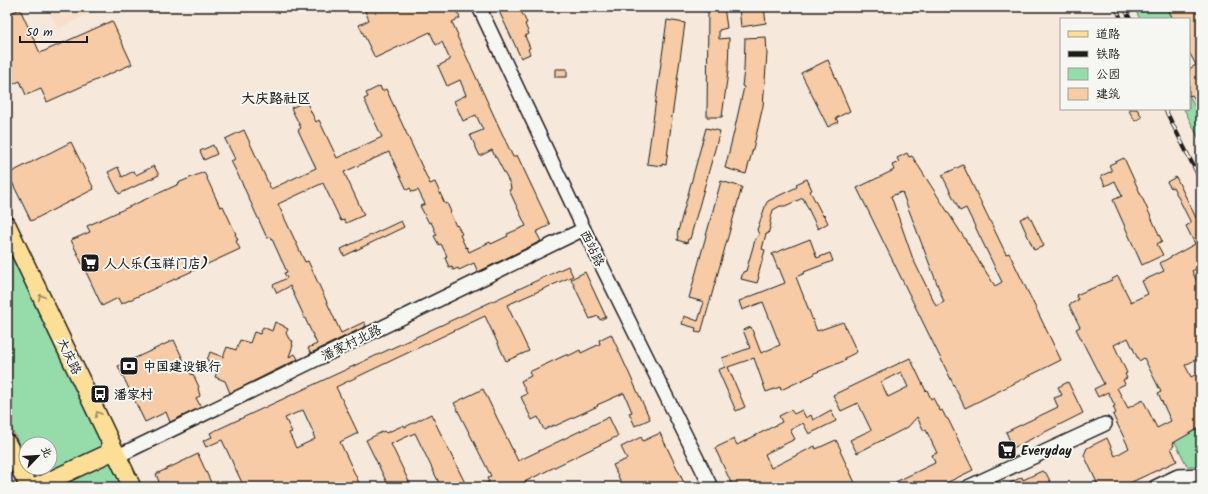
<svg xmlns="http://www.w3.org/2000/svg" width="1208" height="494" viewBox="0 0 1208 494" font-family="Kalam,'LXGW WenKai TC',sans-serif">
<rect width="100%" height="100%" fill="#f6e9db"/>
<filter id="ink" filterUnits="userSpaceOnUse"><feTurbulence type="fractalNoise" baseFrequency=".025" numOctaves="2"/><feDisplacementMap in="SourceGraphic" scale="8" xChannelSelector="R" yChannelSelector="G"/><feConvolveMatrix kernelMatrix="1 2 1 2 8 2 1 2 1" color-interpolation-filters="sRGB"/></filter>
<g filter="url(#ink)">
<!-- built -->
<path fill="#f6e0cb" d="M47,7H103L58,29Z"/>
<!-- green -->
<path fill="#95dcaa" stroke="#587c63" d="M1134,7H1168L1174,19H1140Z
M1189,95L1201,119V143L1184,109H1189Z
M7,237L111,463L122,487H39L30,468H50V444H26V459L7,419Z
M1201,428V466H1187L1174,440Z"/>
<!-- building -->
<path fill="#f6cba5" stroke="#1c1c1c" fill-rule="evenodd" d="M373,7H455L460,18L452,22L458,35L457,36L513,157L517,155L550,225L536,232L541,241L478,272L474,263L459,270L458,268L453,270L452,266L449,267L445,258L447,256L441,244L439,245L434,236L437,235L431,222L429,223L420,206L425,204L418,190L412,192L410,188L407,190L389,152L344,172L364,215L346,223L344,220L341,221L323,183L278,204L305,262L308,261L341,333L364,322L366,326L311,353L308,348L317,344L290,286L277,293L273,285L287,278L284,273L287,272L271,237L267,238L241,181L231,161L235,159L225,139L244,130L271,189L316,168L298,130L301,128L291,108L306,101L316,122L319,120L337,158L382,137L364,99L368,97L366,93L380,86L382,91L386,89L430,184L435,182L445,204L447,203L451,212L450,213L456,226L457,225L462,234L460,235L466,248L467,247L469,252L490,242L491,244L508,236L507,234L526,226L509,190L511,189L510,184L496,157H495L492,150L480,156L470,135L483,130L476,115L463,121L454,101L466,95L460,80L447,86L438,66L450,60L442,42L436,45L430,32L375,58L359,25L369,20L365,11Z
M497,7H519L527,23L525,24L529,34L525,36L530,48L528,49L530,54L521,58Z
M708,7H724L727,28L719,30V39L729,38L728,72L722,117H707Z
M739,7H764L766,23L741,27Z
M1167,7H1201V109L1192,95L1189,96V69L1196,65L1189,52V19H1173Z
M20,9L40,53L112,21L132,64L47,102L41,89L26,95L20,81L7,87V15Z
M667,20L685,23L672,117H670L672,118L666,165L662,164V166L647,164Z
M766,37L767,54L763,106L754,145L746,174L725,168L733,136L744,87L742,86L744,70L745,38Z
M828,60L850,111L836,118L838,122L828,127L801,73Z
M555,69H567V77H555Z
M1128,109H1137L1142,117L1135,121Z
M706,128L720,131L690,239H688L687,243L677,240L678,236L677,235Z
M71,142L94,189L31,221L8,174Z
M213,145L217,154L204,160L200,151Z
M907,153L909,157L912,156L995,286L1002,282L966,208L960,211L942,175L963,165L1006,254L1009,253L1061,360L965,408L857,188L894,170L892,165L899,162L897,158ZM902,192L944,302L936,306L913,259L891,196Z
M1124,158L1162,241L1157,244L1163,255L1142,265L1113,200L1122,196L1115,181L1105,186L1101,176L1112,171L1109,165Z
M154,166L159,175L119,194L108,172L118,167L122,177L134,171L136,175Z
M204,172L220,207L223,206L236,234H235L238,240L236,241L240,249L121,304L118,298L102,306L71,240L90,232L87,226L179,184L178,183Z
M1176,177L1201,228V266L1192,271L1201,290V357L1185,365L1191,377L1201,372V427L1173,443L1174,446L1171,448L1177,461L1121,487H1099L1084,455L1087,448L1107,438L1115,456L1129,448L1113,415L1116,413L1113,407L1115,406L1108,392L1098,397L1094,389L1104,384L1076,329L1080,327L1069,305L1078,300L1076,295L1112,280V279L1118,276L1131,302L1148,294L1142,281L1164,271L1160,263L1195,244L1186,226L1191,223L1173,187L1171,188L1167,182ZM1128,338L1139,361L1144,358L1161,392L1158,393L1171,421L1157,428L1143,400L1128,408L1117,388L1125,384L1123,380L1127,378L1125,374L1127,373L1114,345Z
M807,179L812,190L810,191L823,216L824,215L828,223L818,229L803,198L785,206H780L773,210L770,222L771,224L768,234H766L762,249L765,250L758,276L759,277L757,283L741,279L743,272L746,271L755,240L759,234L757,230L766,204L768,201L797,187L796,184Z
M721,181L742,187L701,333L695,332L696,328L682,324L684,316L698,321L704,302L689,298Z
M1029,215L1044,246L1034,250L1020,219Z
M401,221L404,227L344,256L341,249Z
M810,239L817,258L830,253L833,261L804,272L805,273L796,277L817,331L843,322L857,352L845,358L846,360L815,373V374L781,390L780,387L766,392L754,358L728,367L745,407L736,411L718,370L725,367L722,358L750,348L743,330L751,327L761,353L780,345L763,302L742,310L739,301L785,283L779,268L778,269L772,254Z
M568,266L573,276L507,305L529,351L506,361L485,316L336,387L358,433L340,442L360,485L355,487H244L222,440L206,447L203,441L212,437L210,433ZM303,410L314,434H313L315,439L296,448L289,433L292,432L285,418Z
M585,272L606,317L600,320L598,316L590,319L571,279Z
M275,322L284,326V327L288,329L286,333L289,339L293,341L292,344L293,345L289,357L295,354L298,359L230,393L225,381L215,377L217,372H215L216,369L207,366L209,361L207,360L210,352L223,357L227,347L236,350L240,340L250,343L254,332L260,334L263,327L272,331Z
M611,334L650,419L635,426L629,413L632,412L624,393L597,405L598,406L555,426L554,425L544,430L538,417L532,420L521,397L527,394L521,381L531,376L529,372L568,354V356L580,350L581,353L600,344L599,340Z
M174,340L189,372L192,375L193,374L199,387L198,388L200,396L196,398L201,407L170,422L166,412L145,422L118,366Z
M910,358L926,391L927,390L931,399L933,398L940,411L942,410L946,418L948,419L973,470L938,487H936L935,484L930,487H885L935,463L932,455L937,453L926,430L924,431L917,417L908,427L857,453L850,440L871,430L858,403L841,411L833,395ZM901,372L908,387L888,397L881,382Z
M1068,382L1083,413L1013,448L1006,432L1058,407L1054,398L1062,395L1058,387Z
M483,389L518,461L609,417L618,436L514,487H478L489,482L487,478L491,476L454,403Z
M791,410L794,414L802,410L806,418L811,415L813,420L831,410L836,421L809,434L803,423L790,430L795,439L765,454L771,468L815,446L816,449L836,440L841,450L840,451L857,487H733L715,448L734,439L737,445L782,422L779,416Z
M431,414L467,487H441L415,433L391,444L410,484L408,485L409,487H389L366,440L384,431L386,433L404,425L405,427Z
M660,433L686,487H623L613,465L627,459L621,447L641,437L643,441Z
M198,454L213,487H161L156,474Z
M1042,471L1046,473L1053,487H1002L1022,477L1023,480Z"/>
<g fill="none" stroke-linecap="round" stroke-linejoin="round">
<!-- minor casing -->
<g stroke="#1c1c1c" stroke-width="16">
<path id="minor" d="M479,7L589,240L711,487
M118,456L584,229
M968,487L1105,424
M1155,487L1178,476L1201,475"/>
</g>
<!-- major casing -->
<g stroke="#1c1c1c" stroke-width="20">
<path id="major" d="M7,225L132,487
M7,443L29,487
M36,487L107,454L110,450V441"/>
</g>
<!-- minor -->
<use href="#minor" stroke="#f6f6f2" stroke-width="13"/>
<!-- major -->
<use href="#major" stroke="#fdde96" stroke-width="17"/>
<!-- rail casing -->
<g stroke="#1c1c1c" stroke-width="4">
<path id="rail" d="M1116,7L1121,19
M1124,7L1130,19
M1165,109L1201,181"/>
</g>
<!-- rail -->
<use href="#rail" stroke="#f6f6f2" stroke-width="2.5" stroke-dasharray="8" stroke-linecap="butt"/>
</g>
<!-- one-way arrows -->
<defs><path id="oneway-chevron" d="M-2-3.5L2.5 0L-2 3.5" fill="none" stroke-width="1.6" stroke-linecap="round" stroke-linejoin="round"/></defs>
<g stroke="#98875f">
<use href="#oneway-chevron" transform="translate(41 297) rotate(-116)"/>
<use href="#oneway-chevron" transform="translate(98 414) rotate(-116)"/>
</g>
</g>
<!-- icons -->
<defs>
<g id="supermarket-square" transform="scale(1)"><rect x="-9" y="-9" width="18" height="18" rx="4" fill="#1c1c1c" stroke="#f6f6f2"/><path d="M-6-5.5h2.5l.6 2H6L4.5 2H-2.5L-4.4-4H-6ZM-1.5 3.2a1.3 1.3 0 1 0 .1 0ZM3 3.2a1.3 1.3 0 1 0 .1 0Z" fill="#fff"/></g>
<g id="bank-square" transform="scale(1)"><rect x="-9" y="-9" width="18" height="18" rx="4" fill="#1c1c1c" stroke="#f6f6f2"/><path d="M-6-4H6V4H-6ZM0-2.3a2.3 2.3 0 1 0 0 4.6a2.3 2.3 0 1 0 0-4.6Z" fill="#fff"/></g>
<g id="bus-square" transform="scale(1)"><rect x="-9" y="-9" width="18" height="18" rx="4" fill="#1c1c1c" stroke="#f6f6f2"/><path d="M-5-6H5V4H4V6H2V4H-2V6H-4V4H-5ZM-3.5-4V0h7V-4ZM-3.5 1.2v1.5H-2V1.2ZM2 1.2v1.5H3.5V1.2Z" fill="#fff"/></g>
</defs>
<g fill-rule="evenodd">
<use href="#supermarket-square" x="90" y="263"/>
<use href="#bank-square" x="129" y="366"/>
<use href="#bus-square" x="100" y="394"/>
<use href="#supermarket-square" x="1007" y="450"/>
</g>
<g text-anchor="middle" stroke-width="4" stroke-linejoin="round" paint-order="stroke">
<!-- street labels -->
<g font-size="13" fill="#1c1c1c" stroke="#f6f6f2">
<text transform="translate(593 248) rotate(64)" y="5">西站路</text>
<text transform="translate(351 342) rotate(-26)" y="5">潘家村北路</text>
<text transform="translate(70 356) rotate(64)" y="5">大庆路</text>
</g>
<!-- poi labels -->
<g font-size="13" font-weight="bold" fill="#1c1c1c" stroke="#f6f6f2" text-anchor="start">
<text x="104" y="268">人人乐(玉祥门店)</text>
<text x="143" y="371">中国建设银行</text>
<text x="114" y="399">潘家村</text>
<text x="1021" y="455">Everyday</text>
</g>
<!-- neighbourhood labels -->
<g font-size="14" font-weight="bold" fill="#1c1c1c" stroke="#f6f6f2">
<text x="276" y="103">大庆路社区</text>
</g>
</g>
<!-- margin -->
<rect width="1208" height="494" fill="none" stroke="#f6f6f2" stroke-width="24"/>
<rect x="12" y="12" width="1184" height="470" fill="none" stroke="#1c1c1c" stroke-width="1.5" filter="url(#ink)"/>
<!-- legend -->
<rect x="1060" y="18" width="130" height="92" fill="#f6f6f2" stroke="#9f9f9c"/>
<rect x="1068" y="31" width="20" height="6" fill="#fdde96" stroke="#9f9f9c"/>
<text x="1096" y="38" font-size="12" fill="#1c1c1c">道路</text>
<rect x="1068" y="51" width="20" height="6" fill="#1c1c1c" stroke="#9f9f9c"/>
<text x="1096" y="58" font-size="12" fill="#1c1c1c">铁路</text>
<rect x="1068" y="68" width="20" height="12" fill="#95dcaa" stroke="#9f9f9c"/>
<text x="1096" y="78" font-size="12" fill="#1c1c1c">公园</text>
<rect x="1068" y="88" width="20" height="12" fill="#f6cba5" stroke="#9f9f9c"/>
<text x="1096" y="98" font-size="12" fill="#1c1c1c">建筑</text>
<!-- north arrow -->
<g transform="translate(38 456) rotate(65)"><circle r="19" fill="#f6f6f2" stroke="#9f9f9c"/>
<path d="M0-3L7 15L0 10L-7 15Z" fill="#1c1c1c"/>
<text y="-6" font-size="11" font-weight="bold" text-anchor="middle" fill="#1c1c1c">北</text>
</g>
<!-- scale -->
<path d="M20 36v6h67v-6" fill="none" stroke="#1c1c1c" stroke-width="2"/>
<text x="26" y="36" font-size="12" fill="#1c1c1c" stroke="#f6f6f2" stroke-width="3" paint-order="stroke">50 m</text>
</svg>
